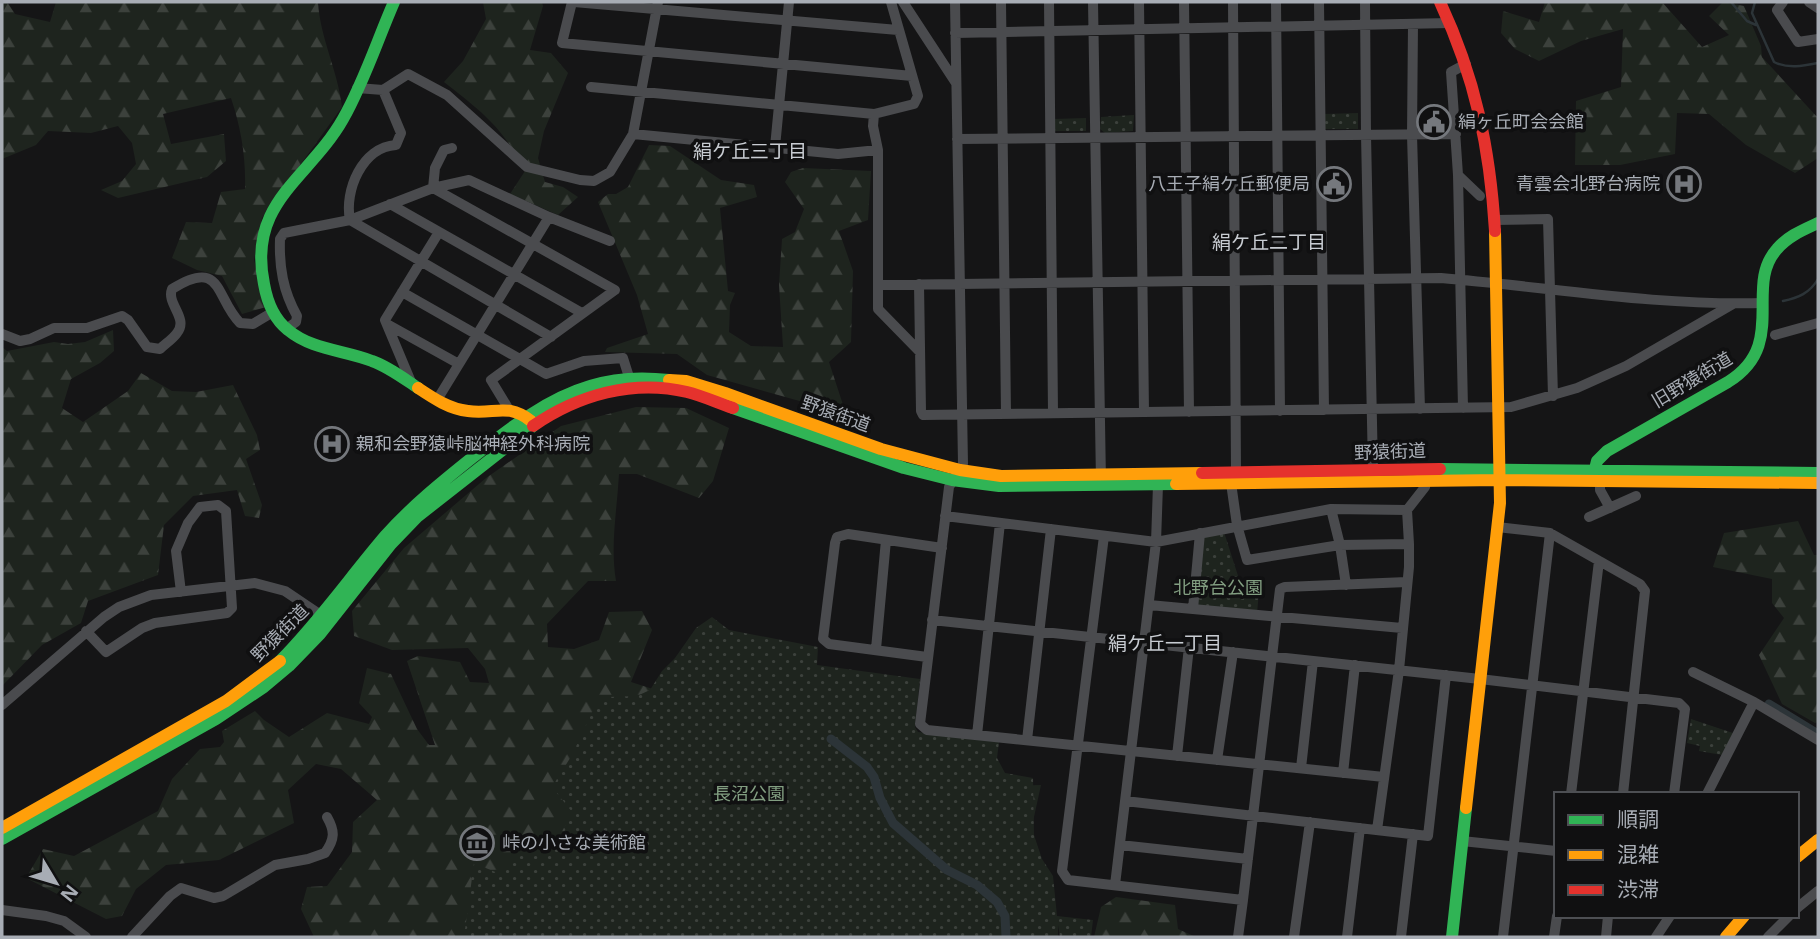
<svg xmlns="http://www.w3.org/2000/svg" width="1820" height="939" viewBox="0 0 1820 939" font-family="'Noto Sans','Noto Sans JP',sans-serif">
<defs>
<pattern id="forest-firs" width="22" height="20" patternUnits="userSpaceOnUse" patternTransform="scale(1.75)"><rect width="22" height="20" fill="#1e241e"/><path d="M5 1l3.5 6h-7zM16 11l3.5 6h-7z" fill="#3c413c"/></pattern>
<pattern id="park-dots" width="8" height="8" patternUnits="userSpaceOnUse" patternTransform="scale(1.75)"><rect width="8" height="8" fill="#1e241e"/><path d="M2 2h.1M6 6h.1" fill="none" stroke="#3c413c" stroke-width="1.8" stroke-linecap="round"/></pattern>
</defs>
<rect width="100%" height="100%" fill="#151516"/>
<!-- forest -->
<path fill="url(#forest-firs)" d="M2,2H7L15,14L50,22L56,2H318C320,38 338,71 342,107L262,218L254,260L266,307L242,314L222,276L197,270L172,258L186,222L212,223L221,192L245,189C246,157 241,128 231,98L163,114L171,144L224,134L226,161L207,177L118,198L101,190L122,181L136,164L132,143L118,126L91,133L48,131L36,145L2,159Z
M483,2H542L543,6L530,50L551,53L568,73L544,131L538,158L545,182L563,187L578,197L558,215L510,194L525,171C502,126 482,112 444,82L463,61L486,19Z
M1545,2H1662L1702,47L1729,35L1709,16L1723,2L1744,6L1761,46L1762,57L1818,118V158L1795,173L1746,145L1709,114L1677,113L1675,154L1620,165H1575L1576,101L1621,87L1623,29L1581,41L1539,61L1515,49L1501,33L1503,11L1539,22Z
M649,145L670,146L721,180L754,185L757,197L720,208L728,291L735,293L730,305L729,332L751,346L783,347L779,285L782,239L795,232L804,209L785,182L791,172L803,168L871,171L868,220L839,231L853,271L851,342L829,362L846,414L707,375L677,354L605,352L607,348L648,334L637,295L598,202L608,194H616L628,187Z
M113,330L114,351L100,363L71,379L62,408L83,422L128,391L141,373L172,391L196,392L233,385L257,435L260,450L246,459L262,505L259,518L245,516L237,490L193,496L164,525L158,575L88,601L81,623L42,645L2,686V347L7,351L54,342L68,344L85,342Z
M636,407L686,408L729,428L713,481L699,498L637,474H619C617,510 610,546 616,581H588L547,624L548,647L574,649L599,640L609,612L642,611L652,630L631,682L659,691L772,673L1005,786L1041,785L1028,844L1056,937H314L301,909L307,887L327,886L352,852L353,822L377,800L341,769L316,764L288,790L294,823L219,860L166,865L136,889L122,916L106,919L26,878L43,849L74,856L158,811L172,779L200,749L220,747L224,742L222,731L255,711L264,720L289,737L327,713L369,724L372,717L359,703L367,668L391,674L417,729L429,745H435L407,661L418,656L460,662L470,682L489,683L485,669L468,648L392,650L354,636L352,611L404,548L486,478L561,426Z
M1798,521L1814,555H1818V722L1815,723L1782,704L1759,655L1784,618L1772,603V579L1713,567L1724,533Z
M1116,897L1175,905L1178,929L1196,937H1094L1101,907Z"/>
<!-- park -->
<path fill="url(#park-dots)" d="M1358,113V129H1324V114Z
M1134,115L1133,131L1105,133L1100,129L1101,117Z
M1086,118V131H1054V119Z
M1223,529L1240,582L1260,579L1257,614L1193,609L1200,533Z
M712,617L729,630L818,647L817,665L920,679L915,727L918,732L999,742L997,758L1005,773L1033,778L1034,835L1042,859L1053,876L1057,916L1093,920L1091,937H1060L1058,925V937H464L474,863L500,874C517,848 523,841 556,841L573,813L552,787L572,755L596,704L609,697L637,696L650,690L662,671L675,658L696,628Z
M1691,719L1733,733L1722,755L1699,751L1700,746L1687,743Z"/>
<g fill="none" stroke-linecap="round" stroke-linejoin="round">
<!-- stream -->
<path stroke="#2c3438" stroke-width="2.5" d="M1731,2L1747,21L1756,25
M1755,2L1752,13L1774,62C1788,69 1803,66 1818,63
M1783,301C1798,298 1810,293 1818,279"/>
<!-- canal -->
<path stroke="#2c3438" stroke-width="9" d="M1769,704L1818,734
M831,739L867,767L874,777L880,798L893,823L947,870L977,885L997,902L1005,916L1006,937"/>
<!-- street -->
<path stroke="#4a4b4e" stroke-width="10" d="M572,2L562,43L912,76
M574,2L898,30
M903,2L956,83
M955,2L963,464L949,487L920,724L927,730L1384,777
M1001,2L1006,414
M1049,2L1053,413
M1093,2L1101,481
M1139,2L1144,412
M1184,2L1189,412
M1233,2L1236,472
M1276,2L1280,411
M1319,2L1324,410
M1365,2L1366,135L1373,470
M1783,2L1777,10L1798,42L1818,39
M1809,2L1818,8
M1413,24L1412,135L1420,409
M955,33L1450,23
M591,87L874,114L914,104L918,96L891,2
M357,88L383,90L408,74L447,95L527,167L580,180L594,181L610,172L633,134L658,2
M383,90L401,133L396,145C362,147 344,191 350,220L433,188L469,180L549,217L610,241
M874,114L873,126L878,150
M633,134L838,154L878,150V309L920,352
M957,139L1456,134
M775,147L789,2
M1458,175L1480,196
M433,188L615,290L491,380L508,408
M433,188L435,168L444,150L452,148
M390,204L582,313
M1495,220L1548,219L1553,396
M919,284L921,411L923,415
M879,285L1441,278C1549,287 1654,306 1763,303
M402,292L546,374L584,361L623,358L629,377
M387,324L459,364
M286,329L296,322L297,316C283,291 279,267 280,239L284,233L350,220L551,337
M2,334L20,341L30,339L54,328H87L122,316L128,320L147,347L160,349C165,344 173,339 177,333C189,318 166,304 172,289C223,257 215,298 240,323L253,324L273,312
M1775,335L1818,323
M411,382L385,320L439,232
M437,400L549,217
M1463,408L1458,175L1451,72L1466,64
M923,415L1511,407L1577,388L1626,366L1733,304
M1600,480V490L1610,508
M1231,483L1237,525L1247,560L1340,545L1409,544L1407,510
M1331,509L1340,545L1346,585
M945,516L1156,542L1331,509L1407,510L1425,487L1426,480
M1589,517L1636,496
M1497,527L1550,533L1640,584L1645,591L1623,794
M1104,536L1062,871L1068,880L1243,900L1238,937
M1149,605L1402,628
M1193,609L1200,533
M932,620L1480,679L1679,703L1685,709L1674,794
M86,631L106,652L142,628L155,623L227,613L232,608L226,511L218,505L200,507L188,523L176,551L181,592
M876,649L886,540
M927,657L829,644L823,639L835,543L837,537L848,534L942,548
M1693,672L1754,702
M2,705L104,617L119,607L151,595L255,583L285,591L322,616
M977,735L1000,523
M1027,740L1051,529
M1177,756L1189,647
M1217,760L1233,652
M1301,768L1313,661
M1343,773L1355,665
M1571,794L1599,561
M1707,794L1754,702L1818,740
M1125,801L1428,836L1446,675
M1377,830L1399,670L1409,567V544
M1462,841L1556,851
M1120,845L1248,859
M1115,885L1156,542L1158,485
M1243,900L1280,589L1285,587L1407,582
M1797,908L1818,891
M2,910L46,916L64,921L86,937
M132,937L170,896L181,888L214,898L223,896L275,865L308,859L325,853C335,839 335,831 327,817
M1294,937L1310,822
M1347,937L1360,828
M1401,937L1413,834
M1503,937L1550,533
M1554,937L1557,916
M1606,937L1608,916
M1656,937L1670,916
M1768,937L1789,916"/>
<!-- fast -->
<path stroke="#30b455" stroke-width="12" d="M394,2C377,41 364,82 343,119C309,179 247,202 264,284C267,301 274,319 288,330C312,350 344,350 372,361C389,367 403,378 418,388
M733,408L904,468L952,480L999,486L1176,484
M1440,469L1818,473
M1594,473L1597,461L1607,451L1728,382C1789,344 1743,287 1777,249C1788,236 1803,230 1818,223
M280,661C319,622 350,577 386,535C412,506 443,481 473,457C509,429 546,399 590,386C615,378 643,377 669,380
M2,839L216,719L264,687L289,666L320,634L391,544L417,517L533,426
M1452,937L1466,808"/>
<!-- slow -->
<path stroke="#ff9f0a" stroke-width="12" d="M669,380L686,381L725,393L881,449L960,470L1001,476L1202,473
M418,388C433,398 449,409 468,411C494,415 507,402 531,421
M1176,484L1501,480L1818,483
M1466,808L1500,503L1495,231
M2,828L226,701L280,661
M1797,857L1818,840
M1726,937L1744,916"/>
<!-- jam -->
<path stroke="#e5322d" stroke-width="12" d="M1440,2C1475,77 1490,148 1495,231
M533,426C578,395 633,379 687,392C703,396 718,403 733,408
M1202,473L1440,469"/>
</g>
<!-- icons -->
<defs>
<g id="civic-ring" transform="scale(1.75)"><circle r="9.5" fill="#101011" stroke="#75787d" stroke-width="1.5"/><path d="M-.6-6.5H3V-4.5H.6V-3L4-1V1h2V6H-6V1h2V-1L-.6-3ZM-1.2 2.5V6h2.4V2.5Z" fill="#75787d"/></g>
<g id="hospital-ring" transform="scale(1.75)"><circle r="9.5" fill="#101011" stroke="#75787d" stroke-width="1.5"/><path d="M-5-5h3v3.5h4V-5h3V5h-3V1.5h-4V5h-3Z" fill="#75787d"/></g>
<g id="museum-ring" transform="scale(1.75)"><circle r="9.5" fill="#101011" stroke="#75787d" stroke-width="1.5"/><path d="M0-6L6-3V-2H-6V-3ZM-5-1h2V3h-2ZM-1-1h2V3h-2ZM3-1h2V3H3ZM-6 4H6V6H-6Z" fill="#75787d"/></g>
</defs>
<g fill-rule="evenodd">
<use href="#civic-ring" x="1434" y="122"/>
<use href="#civic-ring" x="1334" y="184"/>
<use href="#hospital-ring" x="1684" y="184"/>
<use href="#hospital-ring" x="332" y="444"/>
<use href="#museum-ring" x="477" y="843"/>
</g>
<g text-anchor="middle" stroke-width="7" stroke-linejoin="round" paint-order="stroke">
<!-- poi labels -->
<g font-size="18" fill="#a8adb5" stroke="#101011" text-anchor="start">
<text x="1458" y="128">絹ヶ丘町会会館</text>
<text x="1310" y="190" text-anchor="end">八王子絹ケ丘郵便局</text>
<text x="1660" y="190" text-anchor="end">青雲会北野台病院</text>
<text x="356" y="450">親和会野猿峠脳神経外科病院</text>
<text x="502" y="849">峠の小さな美術館</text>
</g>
<!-- street labels -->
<g font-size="18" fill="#a8adb5" stroke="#101011">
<text transform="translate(1692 380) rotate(-31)" y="6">旧野猿街道</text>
<text transform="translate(836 414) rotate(20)" y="6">野猿街道</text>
<text transform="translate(1390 452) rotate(-2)" y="6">野猿街道</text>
<text transform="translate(280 633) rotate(-45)" y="6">野猿街道</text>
</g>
<!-- park labels -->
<g font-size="18" fill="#829e81" stroke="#101011">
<text x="1218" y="594">北野台公園</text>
<text x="749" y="800">長沼公園</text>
</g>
<!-- neighbourhood labels -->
<g font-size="19" fill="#c8ccd2" stroke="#101011">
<text x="750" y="158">絹ケ丘三丁目</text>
<text x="1269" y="249">絹ケ丘二丁目</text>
<text x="1165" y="650">絹ケ丘一丁目</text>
</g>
</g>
<!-- border -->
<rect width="1820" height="939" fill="none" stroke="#a8adb5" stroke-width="7"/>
<!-- legend -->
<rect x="1554" y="792" width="245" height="126" fill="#101011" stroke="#4d4f53" stroke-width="2"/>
<rect x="1568" y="815" width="35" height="10" fill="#30b455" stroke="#4d4f53" stroke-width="2"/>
<text x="1617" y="827" font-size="21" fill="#a8adb5">順調</text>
<rect x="1568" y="850" width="35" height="10" fill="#ff9f0a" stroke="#4d4f53" stroke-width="2"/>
<text x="1617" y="862" font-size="21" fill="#a8adb5">混雑</text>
<rect x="1568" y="885" width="35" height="10" fill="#e5322d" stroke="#4d4f53" stroke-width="2"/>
<text x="1617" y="897" font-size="21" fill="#a8adb5">渋滞</text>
<!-- north arrow -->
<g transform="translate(56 883) rotate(128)" stroke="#101011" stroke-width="5" paint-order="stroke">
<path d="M0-5L12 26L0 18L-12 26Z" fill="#a8adb5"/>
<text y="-10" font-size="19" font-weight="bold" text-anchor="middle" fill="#a8adb5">N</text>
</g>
</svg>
